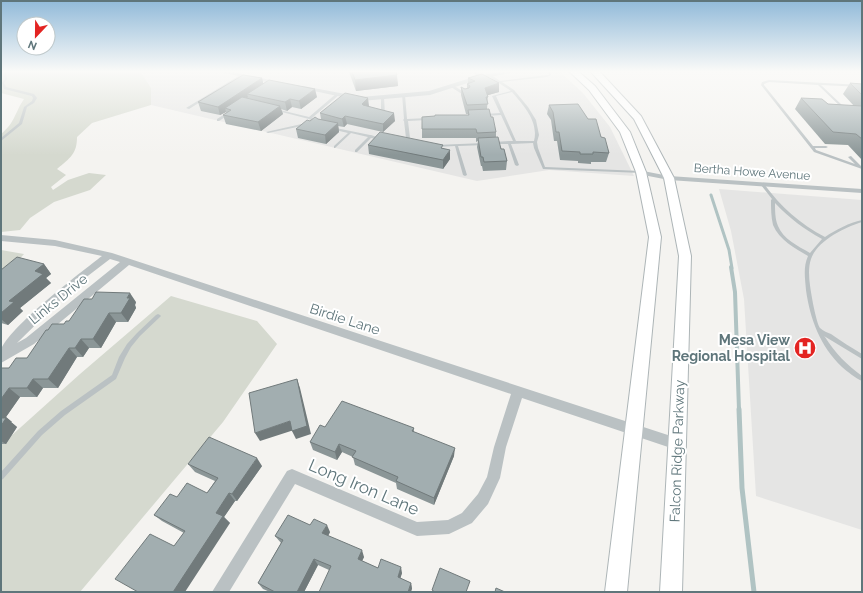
<svg xmlns="http://www.w3.org/2000/svg" width="863" height="593" viewBox="0 0 863 593" font-family="Raleway,sans-serif">
<rect width="100%" height="100%" fill="#f4f3f0"/>
<!-- built -->
<path fill="#e5e5e4" d="M141,72H560L583,93L610,127L634,176L549,170L477,181L151,105V88Z
M719,189L862,200V530L756,496L744,299L731,231Z"/>
<!-- green -->
<path fill="#d5d9cf" d="M1,72H141L151,88V105L92,123L77,137C77,154 70,158 57,169L66,175L51,187L53,190L68,180L89,173L106,175L90,190L54,202L30,218L20,230L1,232V134C15,123 15,112 24,99L1,93Z
M1,250L24,254L10,270L1,277Z
M171,296L257,321L277,344L223,422L80,592H1V445L80,374Z"/>
<g fill="none" stroke-linecap="round" stroke-linejoin="round">
<!-- stream-far2 -->
<path stroke="#b0c3c3" stroke-width="3" d="M711,195L729,250L732,268"/>
<!-- stream-far1 -->
<path stroke="#b0c3c3" stroke-width="4" d="M731,267L735,292L739,410"/>
<!-- stream -->
<path stroke="#b0c3c3" stroke-width="5" d="M739,409L742,488L754,592"/>
<!-- secondary casing -->
<g stroke="#adb5b7" stroke-width="2">
<path id="secondary" d="M570,72H579L595,86L630,132L646,172L661,237L627,592H605L649,237L636,172L620,132L589,90Z
M591,72H600L641,116L674,178L691,256L682,592H660L679,256L664,178L634,119Z"/>
</g>
<!-- service -->
<path fill="#bac1c3" fill-rule="evenodd" d="M3,72H6L7,79L4,83L6,87L34,94L37,98L34,103L27,107L22,124L1,141V138L19,123L24,107L32,101L33,98L32,96L4,89L2,83L5,79Z
M474,72H477L480,77V78H478Z
M549,72H551V75L547,77L502,82L514,90L528,107L536,120L539,135L537,142L538,148L545,167L641,171L643,172L642,173L543,169L534,148L533,143L511,144L519,165L517,166L515,165L508,144H493V142H494L509,141H513L501,115L485,116L483,115L485,114L500,113L492,96L511,91L488,76V74H490L500,81L547,75H549ZM512,92C524,106 539,122 534,141H516L496,96Z
M240,75L242,76L189,109L186,108Z
M769,80L862,85V87L821,85L842,105L843,106L841,107L818,85L769,82L764,84V85L813,146H826L828,147L826,148H815L816,150L855,164L848,157L851,156L862,167V169L814,152L761,85L762,82Z
M451,85H453L468,95L465,96L451,87Z
M337,93L340,94L312,118L318,122V124H316L309,119L274,110L276,109L309,117Z
M402,94L405,95L407,119L427,118L429,119L427,120L408,121L410,138L404,143L402,142L406,138L404,121L403,120L404,119Z
M381,96L384,97L385,115L383,116L381,115Z
M228,112L231,113L219,121H217V119Z
M306,123H307V125L268,133L266,132Z
M331,127L370,135H371L383,139L381,140L371,138L357,152H355V150L368,137L351,133L335,148H334V146L348,133L331,129Z
M484,143L486,144L485,145L458,146L467,175L465,176L463,175L455,146L436,147L434,146L436,145Z
M762,184H764C781,207 800,224 825,237C837,229 849,223 862,220V222C845,227 817,241 811,259C807,271 810,286 812,298C813,304 817,324 820,328C823,331 828,333 831,334C841,341 852,348 862,354V359L824,336L825,337C835,353 847,365 862,376V381C855,378 848,372 842,367C820,346 810,319 806,290C805,278 803,267 808,256C795,248 779,240 773,225C771,217 771,208 771,200L772,199L761,185ZM775,203C789,218 804,229 822,239L810,253C798,246 783,239 778,226C775,219 775,210 775,203Z
M158,314L160,315L161,316L160,317L140,336L131,347L125,358L116,379L65,415L42,435L3,479L1,480V472L38,431L61,411L112,375L119,357L127,344L137,333L156,315Z"/>
<!-- minor -->
<path fill="#bac1c3" fill-rule="evenodd" d="M220,72H234L283,83L280,85Z
M498,72H515L480,79L430,95L361,101L300,88L303,86L361,97L429,91L477,76Z
M638,170L669,176L862,189V193L669,180L638,174Z
M1,235L55,240L112,253L677,438L682,440L683,444L682,448L677,450L522,398L506,447L500,478L488,504L472,523L449,534L417,536L295,484L229,592H212L287,471L292,469L417,522L448,520L462,513L478,494L487,477L494,447L511,394L129,265L34,344L1,363C1,359 0,354 1,350C8,328 81,272 102,256L55,246L1,241ZM110,259L120,262L26,338L17,343L76,285Z"/>
<!-- secondary -->
<use href="#secondary" fill="#fff" fill-rule="evenodd"/>
</g>
<!-- wall -->
<path fill="#8b9697" d="M349,72H396L398,86L356,91Z
M262,78L263,84L317,97L301,109L292,107L287,111L281,109L283,114L261,131L226,124L223,115L226,113V112L220,115L201,111L198,102Z
M468,78L499,92L488,95L487,109L496,132V137L507,161L506,170L483,171L482,166H481L477,147L478,141L476,142V138H422V117L468,115V114H466L461,95V87L465,89L467,88V84H468Z
M850,83L862,84V160L848,145L825,144L795,109L801,98L828,104L854,106L843,94Z
M549,105L588,119L601,137L609,153L606,162H591V164L578,163V161L560,160L557,141H554L551,120L547,114Z
M369,106L395,121L383,132L347,124L344,127L338,126L339,132L326,144L298,138L296,129L310,121L318,119H321L320,113Z
M368,145L443,148L450,159L443,169L369,154Z
M44,264L51,274L46,278L51,283L20,308L23,311L8,325L1,323V270Z
M136,302L135,305L136,308L128,322H116L101,348H89L83,357H77L58,388H43L37,397H20L6,417L12,422H11L17,427L6,444H1V368H9L27,358L48,330L64,324L69,321Z
M325,427L414,428V432L454,456L434,505L397,489L396,483L355,465L353,457L342,452L337,460L313,450L310,442Z
M188,464L262,466L237,501H235L224,517L230,523L174,546L184,533L162,521L154,515L207,493L215,481L195,472Z
M330,532L328,536L364,557L362,561L378,568L402,573L400,578L411,583L412,589L329,570L318,565L304,592H270L263,589L258,583L281,543L275,536Z"/>
<!-- shaded-wall -->
<path fill="#717a7b" d="M397,75L398,86L356,91L355,80Z
M262,78L264,86L247,94L248,97L230,109L225,108L226,112L220,115L218,107Z
M499,83V92L485,96V88Z
M315,89L317,97L301,109L299,101Z
M368,98L369,106L362,112V104Z
M290,99L292,107L287,111L285,102Z
M280,106L283,114L261,131L258,122Z
M394,113L395,121L383,132V124Z
M345,116L347,124L344,127L342,119Z
M338,123L339,132L326,144L325,135Z
M450,150V159L443,169V160Z
M44,264L51,274L46,278L51,283L20,308L23,311L8,325L1,319V313L9,301L35,271Z
M130,293L136,302L135,305L136,308L128,322L121,313L127,298Z
M109,313L116,322L101,348L93,339Z
M81,339L89,348L83,357L75,348Z
M69,348L77,357L58,388L48,379Z
M33,379L43,388L37,397L27,388Z
M297,379L300,388L311,434L296,439L292,431Z
M9,388L20,397L6,417L12,422H11L17,427L6,444L1,441V399Z
M290,421L294,430L260,441L255,433Z
M339,444L342,452L337,460L335,452Z
M455,448L454,456L434,505V498Z
M257,458L262,466L237,501L232,494Z
M229,493L235,501L224,517L230,523L185,592H173L216,513Z
M327,525L330,532L326,540L322,533Z
M362,550L364,557L360,565L358,559Z
M314,559L318,565L304,592H297Z
M401,567L402,573L399,583L398,577Z
M411,583L412,589L411,592H408Z"/>
<!-- building -->
<path fill="#a2aeb0" stroke="#717a7b" d="M352,72H396L397,75L355,80Z
M482,74L499,83L485,88L488,97H486L488,104L467,105L461,87L465,89L469,88L470,86L467,84L475,81L468,78Z
M243,75L262,78L218,107L198,102Z
M269,80L315,89L299,101L290,99L285,102L247,94Z
M850,83L862,84V95Z
M345,93L368,98L362,104L363,105L394,113L383,124L345,116L342,119L320,113Z
M242,97L280,106L258,122L223,115L231,110L225,108Z
M801,98L822,99L828,104L862,106V139L856,134L833,132Z
M578,104L588,119H596L601,137L605,138L609,153L593,152V154H580V152L562,151L559,132H556L553,112L549,105Z
M489,109L491,117H493L496,132L477,133L476,129H422V117L435,116V115H469L468,110Z
M315,117L318,119L338,123L325,135L296,129L307,120L310,121Z
M380,132L443,145L441,148L450,150L443,160L368,145Z
M498,137L501,149H504L507,161L484,162L483,157H481L478,138Z
M17,257L44,264L35,271L43,274L9,301L14,302L1,313V270Z
M96,292L130,293L127,298H130L121,313H109L93,339H81L75,348H69L48,379H33L27,388H9L1,399V368H9L16,358H27L46,330H48L52,324H64L66,321H69L84,299H92Z
M297,379L307,426L292,431L290,421L255,433L249,393Z
M342,401L414,428L412,431L455,448L434,498L396,481L398,477L352,457L356,451L339,444L335,452L310,442L320,425L325,427Z
M1,418H6L1,426Z
M209,437L257,458L232,494L229,493L216,513L223,516L173,592H138L115,579L150,534L174,546L185,531L154,515L170,494L177,497L187,483L207,493L218,478L188,464Z
M288,515L310,525L314,519L327,525L322,533L362,550L358,559L378,568L381,559L401,567L398,577L411,583L408,592H319L331,566L314,559L297,592H275L258,583L283,540L275,536Z
M440,568L470,581L466,592H435L432,590Z
M496,588L505,592H495Z"/>
<!-- sky -->
<linearGradient id="sky" x2="0" y2="1"><stop stop-color="#91bad9"/><stop offset="0.46" stop-color="#fafaf8"/><stop offset="1" stop-color="#fafaf8" stop-opacity="0"/></linearGradient>
<rect width="863" height="155" fill="url(#sky)"/>
<!-- icons -->
<defs>
<g id="hospital-disc" transform="scale(1.15)"><circle r="9.5" fill="#e32422" stroke="#fff"/><path d="M-5-5h3v3.5h4V-5h3V5h-3V1.5h-4V5h-3Z" fill="#fff"/></g>
</defs>
<g fill-rule="evenodd">
<use href="#hospital-disc" x="805" y="348"/>
</g>
<g text-anchor="middle" stroke-width="4" stroke-linejoin="round" paint-order="stroke">
<!-- far-street labels -->
<g font-size="12" fill="#5f767b" stroke="#fff">
<text transform="translate(752 172) rotate(4)" y="4">Bertha Howe Avenue</text>
</g>
<!-- street labels -->
<g font-size="14" fill="#5f767b" stroke="#fff">
<text transform="translate(58 299) rotate(-39)" y="5">Links Drive</text>
<text transform="translate(345 319) rotate(18)" y="5">Birdie Lane</text>
<text transform="translate(677 451) rotate(-88)" y="5">Falcon Ridge Parkway</text>
</g>
<!-- poi labels -->
<g font-size="14" font-weight="bold" fill="#5f767b" stroke="#fff" text-anchor="end">
<text x="790" y="345">Mesa View<tspan x="790" dy="16">Regional Hospital</tspan></text>
</g>
<!-- near-street labels -->
<g font-size="17" fill="#5f767b" stroke="#fff">
<text transform="translate(364 487) rotate(23)" y="6">Long Iron Lane</text>
</g>
</g>
<!-- border -->
<rect width="863" height="593" fill="none" stroke="#5f767b" stroke-width="4"/>
<!-- north arrow -->
<g transform="translate(36 36) rotate(202)"><circle r="19" fill="#ffffff" stroke="#bfc8ca"/>
<path d="M0-3L7 15L0 10L-7 15Z" fill="#e32422"/>
<text y="-6" font-size="11" font-weight="bold" text-anchor="middle" fill="#5f767b">N</text>
</g>
</svg>
